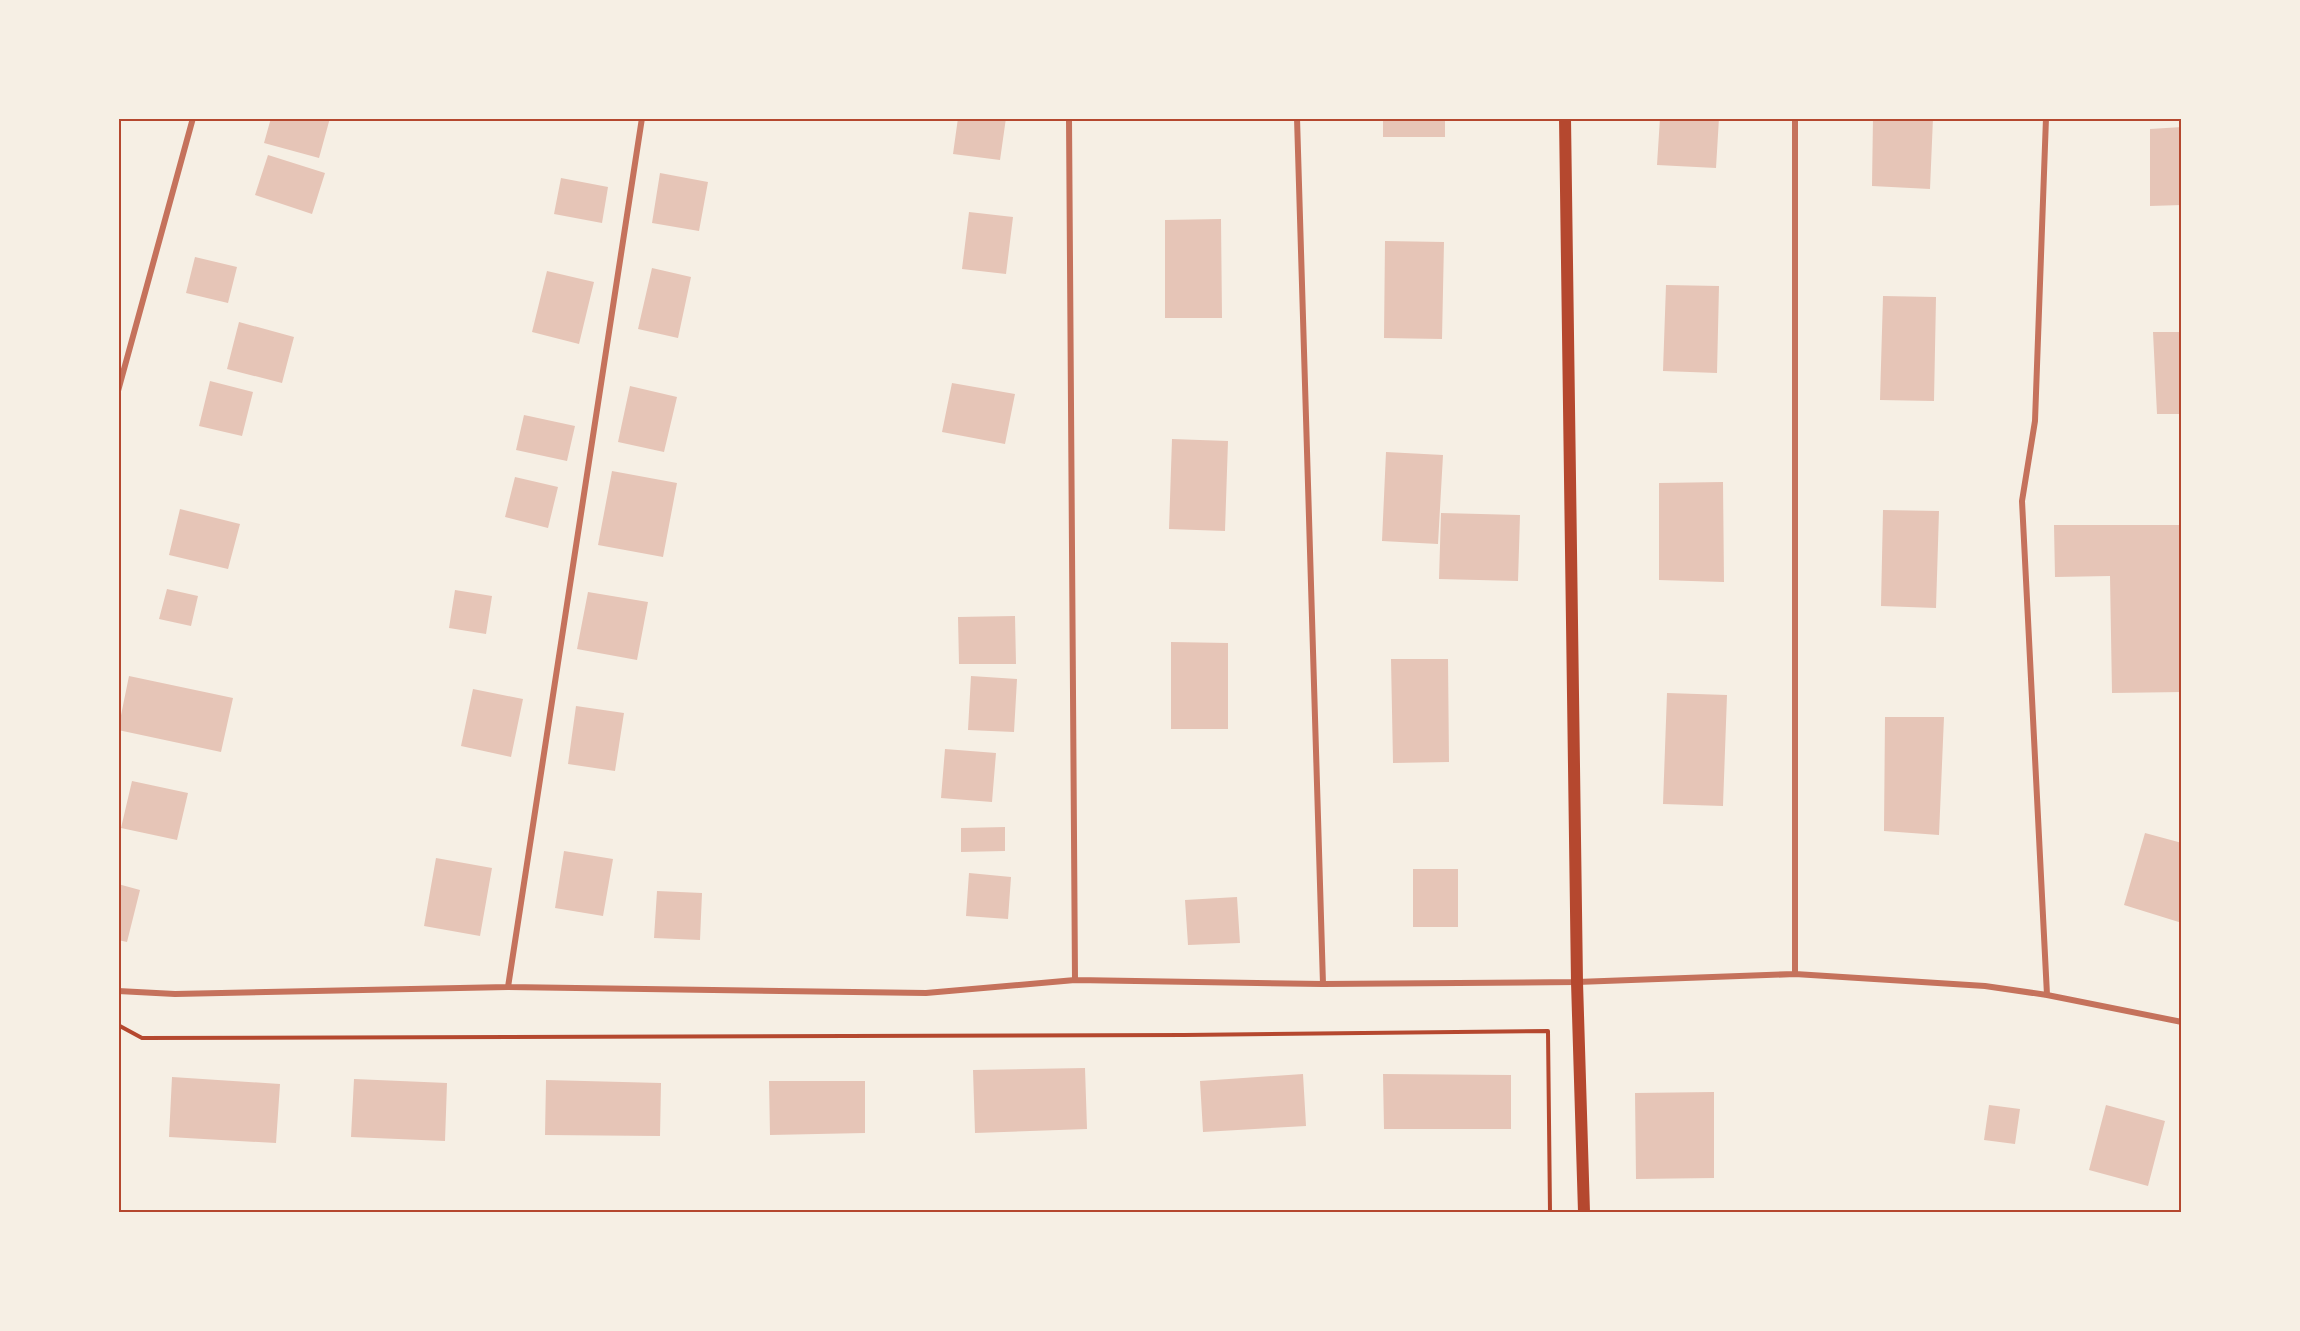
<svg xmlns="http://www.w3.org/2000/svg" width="2300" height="1331" viewBox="0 0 2300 1331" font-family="Ubuntu,sans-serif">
<rect width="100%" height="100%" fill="#f6efe4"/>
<!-- building -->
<path fill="#e6c5b7" d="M271,118H330L319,158L264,143Z
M958,118H1006L1000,160L953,154Z
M1383,118H1445V137H1383Z
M1660,118H1719L1716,168L1657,165Z
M1873,118H1933L1930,189L1872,186Z
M2182,127V205L2150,206V129Z
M268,155L325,173L312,214L255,195Z
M660,173L708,182L699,231L652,223Z
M561,178L608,187L602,223L554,214Z
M969,212L1013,217L1006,274L962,269Z
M1221,219L1222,318H1165V220Z
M1385,241L1444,242L1442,339L1384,338Z
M195,257L237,267L228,303L186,293Z
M652,268L691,277L678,338L638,329Z
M547,271L594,282L579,344L532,332Z
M1666,285L1719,286L1717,373L1663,371Z
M1883,296L1936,297L1934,401L1880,400Z
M239,322L294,337L282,383L227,369Z
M2153,332H2182V414H2157Z
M210,381L253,392L242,436L199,426Z
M952,383L1015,394L1005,444L942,432Z
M630,386L677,397L664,452L618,442Z
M524,415L575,426L567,461L516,450Z
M1172,439L1228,441L1225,531L1169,529Z
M1386,452L1443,455L1438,544L1382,541Z
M612,471L677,483L663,557L598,545Z
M515,477L558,487L548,528L505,517Z
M1723,482L1724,582L1659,580V483Z
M180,509L240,524L228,569L169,555Z
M1883,510L1939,511L1936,608L1881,606Z
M1441,513L1520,515L1518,581L1439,579Z
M2054,525H2182V692L2112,693L2110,576L2055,577Z
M167,589L198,596L191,626L159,619Z
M455,590L492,596L486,634L449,628Z
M588,592L648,602L637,660L577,649Z
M1015,616L1016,664H959L958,617Z
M1171,642L1228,643V729H1171Z
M1391,659H1448L1449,762L1393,763Z
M129,676L233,698L221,752L118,730Z
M971,676L1017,679L1014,732L968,730Z
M473,689L523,699L511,757L461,746Z
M1667,693L1727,695L1723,806L1663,804Z
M576,706L624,713L615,771L568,764Z
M1885,717H1944L1939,835L1884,831Z
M945,749L996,753L992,802L941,798Z
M132,781L188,793L177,840L121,828Z
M1005,827V851L961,852V828Z
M2145,833L2182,843V923L2124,905Z
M564,851L613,859L603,916L555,908Z
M436,858L492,868L480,936L424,926Z
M1413,869H1458V927H1413Z
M969,873L1011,877L1008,919L966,916Z
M118,884L140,890L127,942L118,940Z
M657,891L702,893L700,940L654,938Z
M1237,897L1240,943L1188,945L1185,900Z
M1085,1068L1087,1129L975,1133L973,1070Z
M1303,1074L1306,1126L1203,1132L1200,1081Z
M1383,1074L1511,1075V1129H1384Z
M172,1077L280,1084L276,1143L169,1137Z
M354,1079L447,1083L445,1141L351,1137Z
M546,1080L661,1083L660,1136L545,1135Z
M769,1081H865V1133L770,1135Z
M1714,1092V1178L1636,1179L1635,1093Z
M1989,1105L2020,1109L2015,1144L1984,1140Z
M2106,1105L2165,1121L2148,1186L2089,1170Z"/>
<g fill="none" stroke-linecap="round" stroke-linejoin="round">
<!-- path -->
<path stroke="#b5482f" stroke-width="4" d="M118,1025L142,1038L1184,1035L1548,1031L1550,1212"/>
<!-- minor -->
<path stroke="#c5725c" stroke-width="6" d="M1069,118L1075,980
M1297,118L1323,984
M2046,118L2035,421L2022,501L2047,995
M118,391L193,118
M1795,974V118
M508,987L642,118
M118,991L175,994L508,987L926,993L1075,980L1323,984L1577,982L1795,974L1985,986L2047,995L2182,1022"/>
<!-- secondary -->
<path stroke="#b5482f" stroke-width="12" d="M1565,118L1577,982L1584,1212"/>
</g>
<!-- border -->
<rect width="2300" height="1331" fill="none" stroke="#f6efe4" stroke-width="240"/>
<rect x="120" y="120" width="2060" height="1091" fill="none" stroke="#b5482f" stroke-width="2"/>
</svg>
